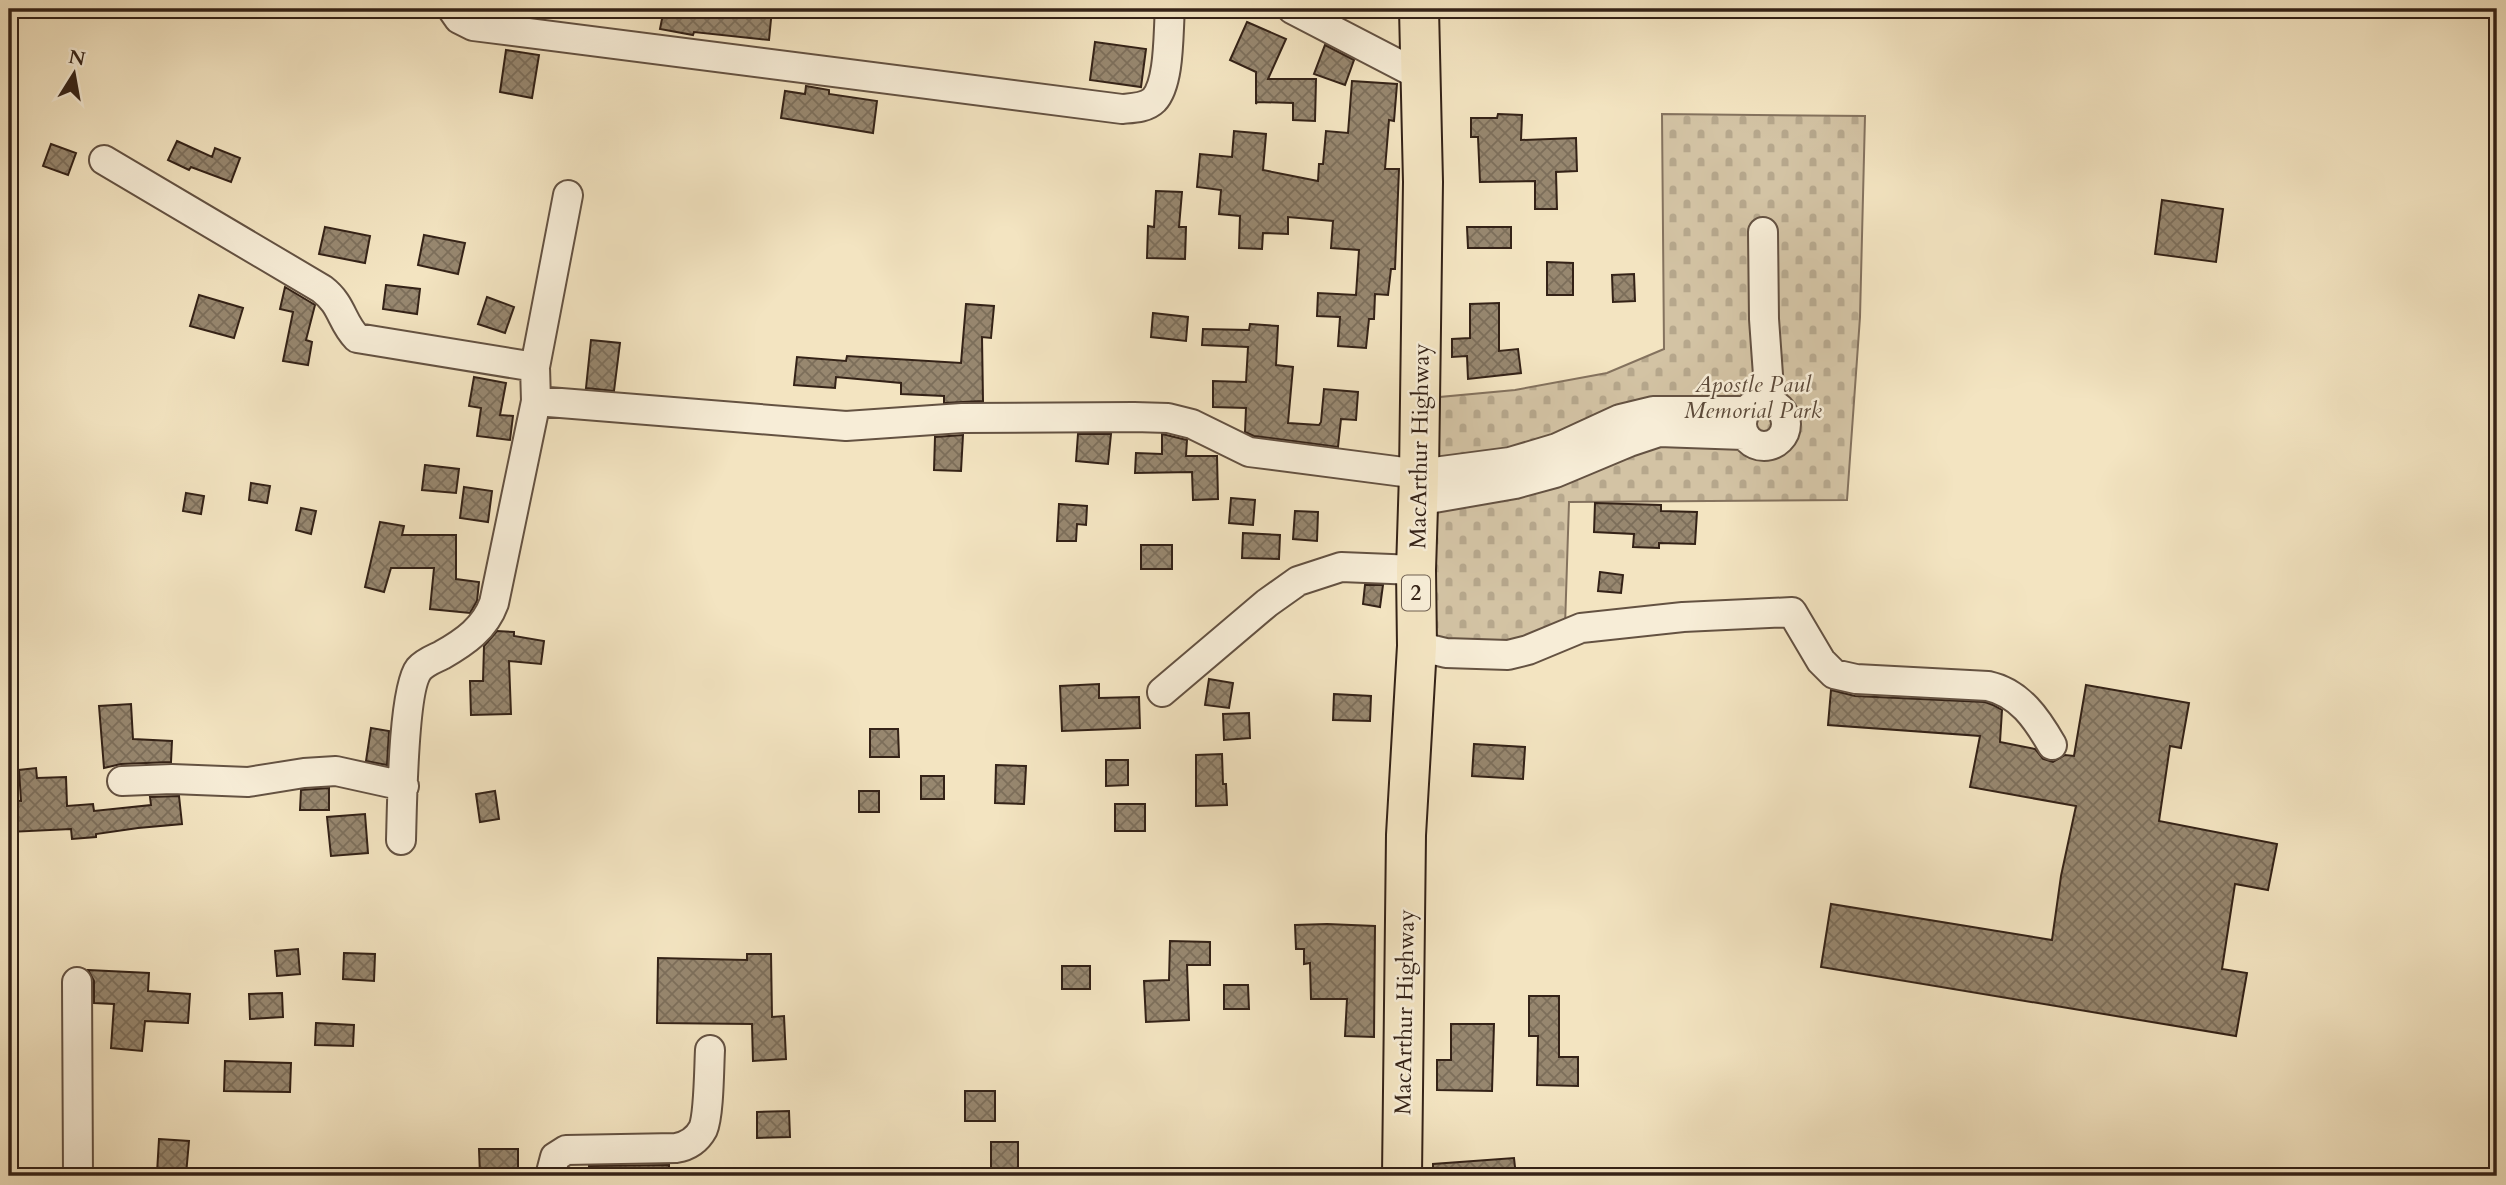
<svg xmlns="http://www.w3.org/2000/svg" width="2506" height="1185" viewBox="0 0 2506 1185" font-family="Cardo,serif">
<defs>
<pattern id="cemetery-stones" width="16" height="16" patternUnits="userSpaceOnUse" patternTransform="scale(1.75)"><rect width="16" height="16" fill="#d3c3a4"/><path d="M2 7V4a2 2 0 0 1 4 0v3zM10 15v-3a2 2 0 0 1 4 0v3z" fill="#b6a78c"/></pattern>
<pattern id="building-cross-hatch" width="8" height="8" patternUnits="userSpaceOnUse" patternTransform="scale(1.75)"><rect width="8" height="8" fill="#97876f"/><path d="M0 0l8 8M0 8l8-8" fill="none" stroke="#7c6e5a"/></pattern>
</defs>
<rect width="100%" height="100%" fill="#f3e4c1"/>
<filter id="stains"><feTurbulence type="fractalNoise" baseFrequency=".00286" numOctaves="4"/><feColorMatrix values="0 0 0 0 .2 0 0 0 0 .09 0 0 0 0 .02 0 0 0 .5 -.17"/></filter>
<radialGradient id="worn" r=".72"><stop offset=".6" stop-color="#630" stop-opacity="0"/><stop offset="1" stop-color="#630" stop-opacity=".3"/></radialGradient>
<!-- cemetery -->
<path fill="url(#cemetery-stones)" stroke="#84725e" stroke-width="2" d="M1662,114L1865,116L1860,317L1847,500L1569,502L1565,626L1510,650L1434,648V533L1440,397L1515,390L1607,373L1664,349Z"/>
<!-- building -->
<path fill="url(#building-cross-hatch)" stroke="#342217" stroke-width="2" d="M664,9H772L769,40L694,32L693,35L660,29Z
M1247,22L1286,39L1268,79H1316L1315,121L1293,120V103L1257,102L1256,104V72L1230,60Z
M1095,42L1146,49L1141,87L1090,80Z
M1325,45L1354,60L1345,85L1314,74Z
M506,50L539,55L532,98L500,92Z
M1352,81L1397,84L1394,121L1389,120L1385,169H1399L1395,269H1391L1388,295L1375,294L1374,319H1369L1366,348L1338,346L1340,317L1317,316L1318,293L1356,295L1359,250L1331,248L1333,221L1288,217V234L1263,233L1262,249L1239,248L1240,216L1219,214L1221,190L1197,187L1200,154L1232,157L1234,131L1266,134L1263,170L1318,181L1319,164H1323L1326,131L1348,133Z
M806,86L829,90V94L877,101L873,133L781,118L785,91L805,94Z
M1498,114L1522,115L1521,140L1576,138L1577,171L1556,172L1557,209H1535V181L1480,182L1478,137H1471V118H1497Z
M177,141L212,157L215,148L240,158L231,182L191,167L189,170L168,160Z
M51,144L76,153L68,175L43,166Z
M1156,191L1182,192L1179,227H1186L1185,259L1147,258L1148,226L1154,227Z
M2162,200L2223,209L2216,262L2155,254Z
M325,227L370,236L365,263L319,254Z
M1467,227H1511V248H1468Z
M424,235L465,243L458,274L418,265Z
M1547,262L1573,263V295H1547Z
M1634,274L1635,301L1613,302L1612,275Z
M386,285L420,289L417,314L383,309Z
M285,287L315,305L306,340L312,342L308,365L283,361L293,312L280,309Z
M199,295L243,308L234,338L190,326Z
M487,297L514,307L505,333L478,324Z
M1499,303V351L1518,349L1521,373L1468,379L1467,356L1452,357V339L1470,338V304Z
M966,304L994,306L991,338L982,337L983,401L944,403V396L901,394V383L836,377L835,388L794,385L797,357L846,361L847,356L961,363Z
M1153,313L1188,317L1186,341L1151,337Z
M1250,324L1278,326L1276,365L1293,367L1288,423L1319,425L1321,422L1324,389L1358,392L1356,420L1341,419L1338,447L1254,436L1245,432L1246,408L1213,407V381L1246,382L1248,347L1202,345L1203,329L1249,330Z
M591,340L620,343L614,391L586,388Z
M474,377L506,383L500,415L513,416L510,440L477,436L481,408L469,406Z
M1078,434H1111L1108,464L1076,461Z
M1162,434L1187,440L1186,456H1217L1218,499L1193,500L1192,472L1135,473L1136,453L1162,454Z
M963,435L961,471L934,470L935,437Z
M425,465L459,469L456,493L422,490Z
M251,483L270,486L267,503L249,500Z
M464,487L492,491L488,522L460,518Z
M186,493L204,496L201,514L183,511Z
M1231,498L1255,500L1253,525L1229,523Z
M1595,503L1661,505V511L1697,512L1695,544L1659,543V548L1633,547L1634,534L1594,532Z
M1059,504L1087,506L1086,525L1077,524L1076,541H1057Z
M301,508L316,511L311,534L296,530Z
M1295,511L1318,512L1317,541L1293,539Z
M380,522L404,526L402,535H456V579L479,582L477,601L470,613L430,609L434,568H391L384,592L365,587Z
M1243,533L1280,535L1279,559L1242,558Z
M1141,545H1172V569H1141Z
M1600,572L1623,575L1621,593L1598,591Z
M1365,585H1383L1380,607L1363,604Z
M497,631L514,632V636L544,641L541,664L509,661L511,714L471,715L470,681H483L484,646Z
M1209,679L1233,683L1229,708L1205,705Z
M1099,684V698L1139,697L1140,728L1062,731L1060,686Z
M2086,685L2189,703L2181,748L2170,746L2159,821L2277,844L2268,890L2235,884L2222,969L2247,973L2236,1036L1821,967L1831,904L2052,940L2061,876L2076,806L1970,787L1980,736L1828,725L1831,690L1855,696L1985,702L1993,705L2002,710L2000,742L2035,749L2043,759L2053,762L2065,755L2074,756Z
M1334,694L1371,696L1370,721L1333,720Z
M131,704L133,739L172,741L171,762L121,764L104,768L99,706Z
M1249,713L1250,738L1224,740L1223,714Z
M371,728L389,731L387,765L366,761Z
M870,729H898L899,757H870Z
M1474,744L1525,747L1523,779L1472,776Z
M1222,754L1223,784H1226L1227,805L1196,806V755Z
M1106,760H1128V785L1106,786Z
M996,765L1026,766L1024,804L995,803Z
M36,768L37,778L66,777L67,806L93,804L94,811L151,805L150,797L179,796L182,824L138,828L96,834V837L72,839L71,829L9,832V800L21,801L19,770Z
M921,776H944V799H921Z
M329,788V810H300L301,790Z
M495,791L499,819L480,822L476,794Z
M859,791H879V812H859Z
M1115,804H1145V831H1115Z
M365,814L368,853L331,856L327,817Z
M1327,924L1375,926L1374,1037L1345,1036L1347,999H1311L1310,963L1304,964V949H1296L1295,925Z
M1170,941L1210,942V965H1187L1189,1020L1146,1022L1144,981L1169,980Z
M298,949L300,974L277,976L275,951Z
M344,953L375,954L374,981L343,979Z
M747,954H771L772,1017L784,1016L786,1059L753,1061L752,1024L657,1023L658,958L747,960Z
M1062,966H1090V989H1062Z
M88,970L149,973L148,991L190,994L188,1023L145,1021L142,1051L111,1048L114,1004L94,1003V981Z
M1224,985H1248L1249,1009H1224Z
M282,993L283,1017L250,1019L249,994Z
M1529,996H1559V1057H1578V1086L1537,1085L1538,1036H1529Z
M316,1023L354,1025L353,1046L315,1045Z
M1451,1024H1494L1492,1091L1437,1090V1060H1451Z
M225,1061L291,1063L290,1092L224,1091Z
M965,1091H995V1121H965Z
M789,1111L790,1137L757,1138V1112Z
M159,1139L189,1141L186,1175L157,1173Z
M991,1142H1018V1176H991Z
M479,1149H518V1175H480Z
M1514,1158L1516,1176H1433V1164Z
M669,1165V1176H589V1166Z"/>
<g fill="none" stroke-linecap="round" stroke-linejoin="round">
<!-- minor casing -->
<g stroke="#645242" stroke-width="32">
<path id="minor" d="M452,9L459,19L473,26L1122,109C1133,108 1146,108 1154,100C1170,83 1168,32 1170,9
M1292,9L1421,76
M104,160L322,289C343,305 341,322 357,338L535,367L536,401L846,426L962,418L1134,417L1168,418L1192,424L1249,452L1419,474L1510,462L1557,448L1620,419L1653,411H1746
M1763,232L1764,319L1770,403
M535,367L568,195
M1742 424a22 22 0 1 1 44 0a22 22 0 1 1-44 0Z
M1417,501L1515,484L1555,473L1629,442L1659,432L1744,435
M1417,646L1446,653L1508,655L1528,650L1581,628L1683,617L1792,612L1821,661L1834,674L1856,679L1988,686C2020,693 2037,719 2052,745
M1162,692L1267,603L1298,581L1341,567L1416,570
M122,781L172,779L248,782L304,773L336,771L404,786
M401,840C402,808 403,689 419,669C425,662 434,659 442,655C465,642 485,628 494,603L536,401
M77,982L78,1176
M550,1176L555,1157L566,1150L676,1148C688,1146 697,1140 703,1129C709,1115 709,1068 710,1050"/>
</g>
<!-- highway casing -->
<g stroke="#342217" stroke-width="42">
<path id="highway" d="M1402,1176L1406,835L1417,646L1416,570L1419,474L1423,182L1419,9"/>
</g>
<!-- minor -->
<use href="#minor" stroke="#f7edd7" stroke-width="28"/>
<!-- highway -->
<use href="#highway" stroke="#f3e4c1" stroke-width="38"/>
</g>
<g text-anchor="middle" stroke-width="5" stroke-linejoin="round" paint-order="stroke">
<!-- shield labels -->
<rect fill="#f7edd7" stroke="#6e5f51" stroke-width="2" x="1402" y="575.5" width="28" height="35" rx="5"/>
<g font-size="21" font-weight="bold" fill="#342217">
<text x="1416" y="600">2</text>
</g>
<!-- park labels -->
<g font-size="23" font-style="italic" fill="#5c4a3a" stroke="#f7edd7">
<text x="1753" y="392">Apostle Paul<tspan x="1753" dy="26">Memorial Park</tspan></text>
</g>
<!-- street labels -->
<g font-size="23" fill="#342217" stroke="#f7edd7">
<text transform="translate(1419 446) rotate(-89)" y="8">MacArthur Highway</text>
<text transform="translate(1404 1012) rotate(-89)" y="8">MacArthur Highway</text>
</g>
</g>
<!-- margin -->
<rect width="2506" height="1185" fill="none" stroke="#f3e4c1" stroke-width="35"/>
<rect x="10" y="10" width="2485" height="1164" fill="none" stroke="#342217" stroke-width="3.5"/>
<rect x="18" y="18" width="2471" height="1150" fill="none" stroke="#342217" stroke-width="2"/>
<!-- north arrow -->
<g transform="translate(74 74) rotate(11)" stroke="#f7edd7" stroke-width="5" paint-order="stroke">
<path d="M0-5L12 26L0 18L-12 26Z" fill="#342217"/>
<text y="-10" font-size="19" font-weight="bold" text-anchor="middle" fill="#342217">N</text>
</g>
<rect width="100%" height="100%" filter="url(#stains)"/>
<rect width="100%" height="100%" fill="url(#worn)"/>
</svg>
